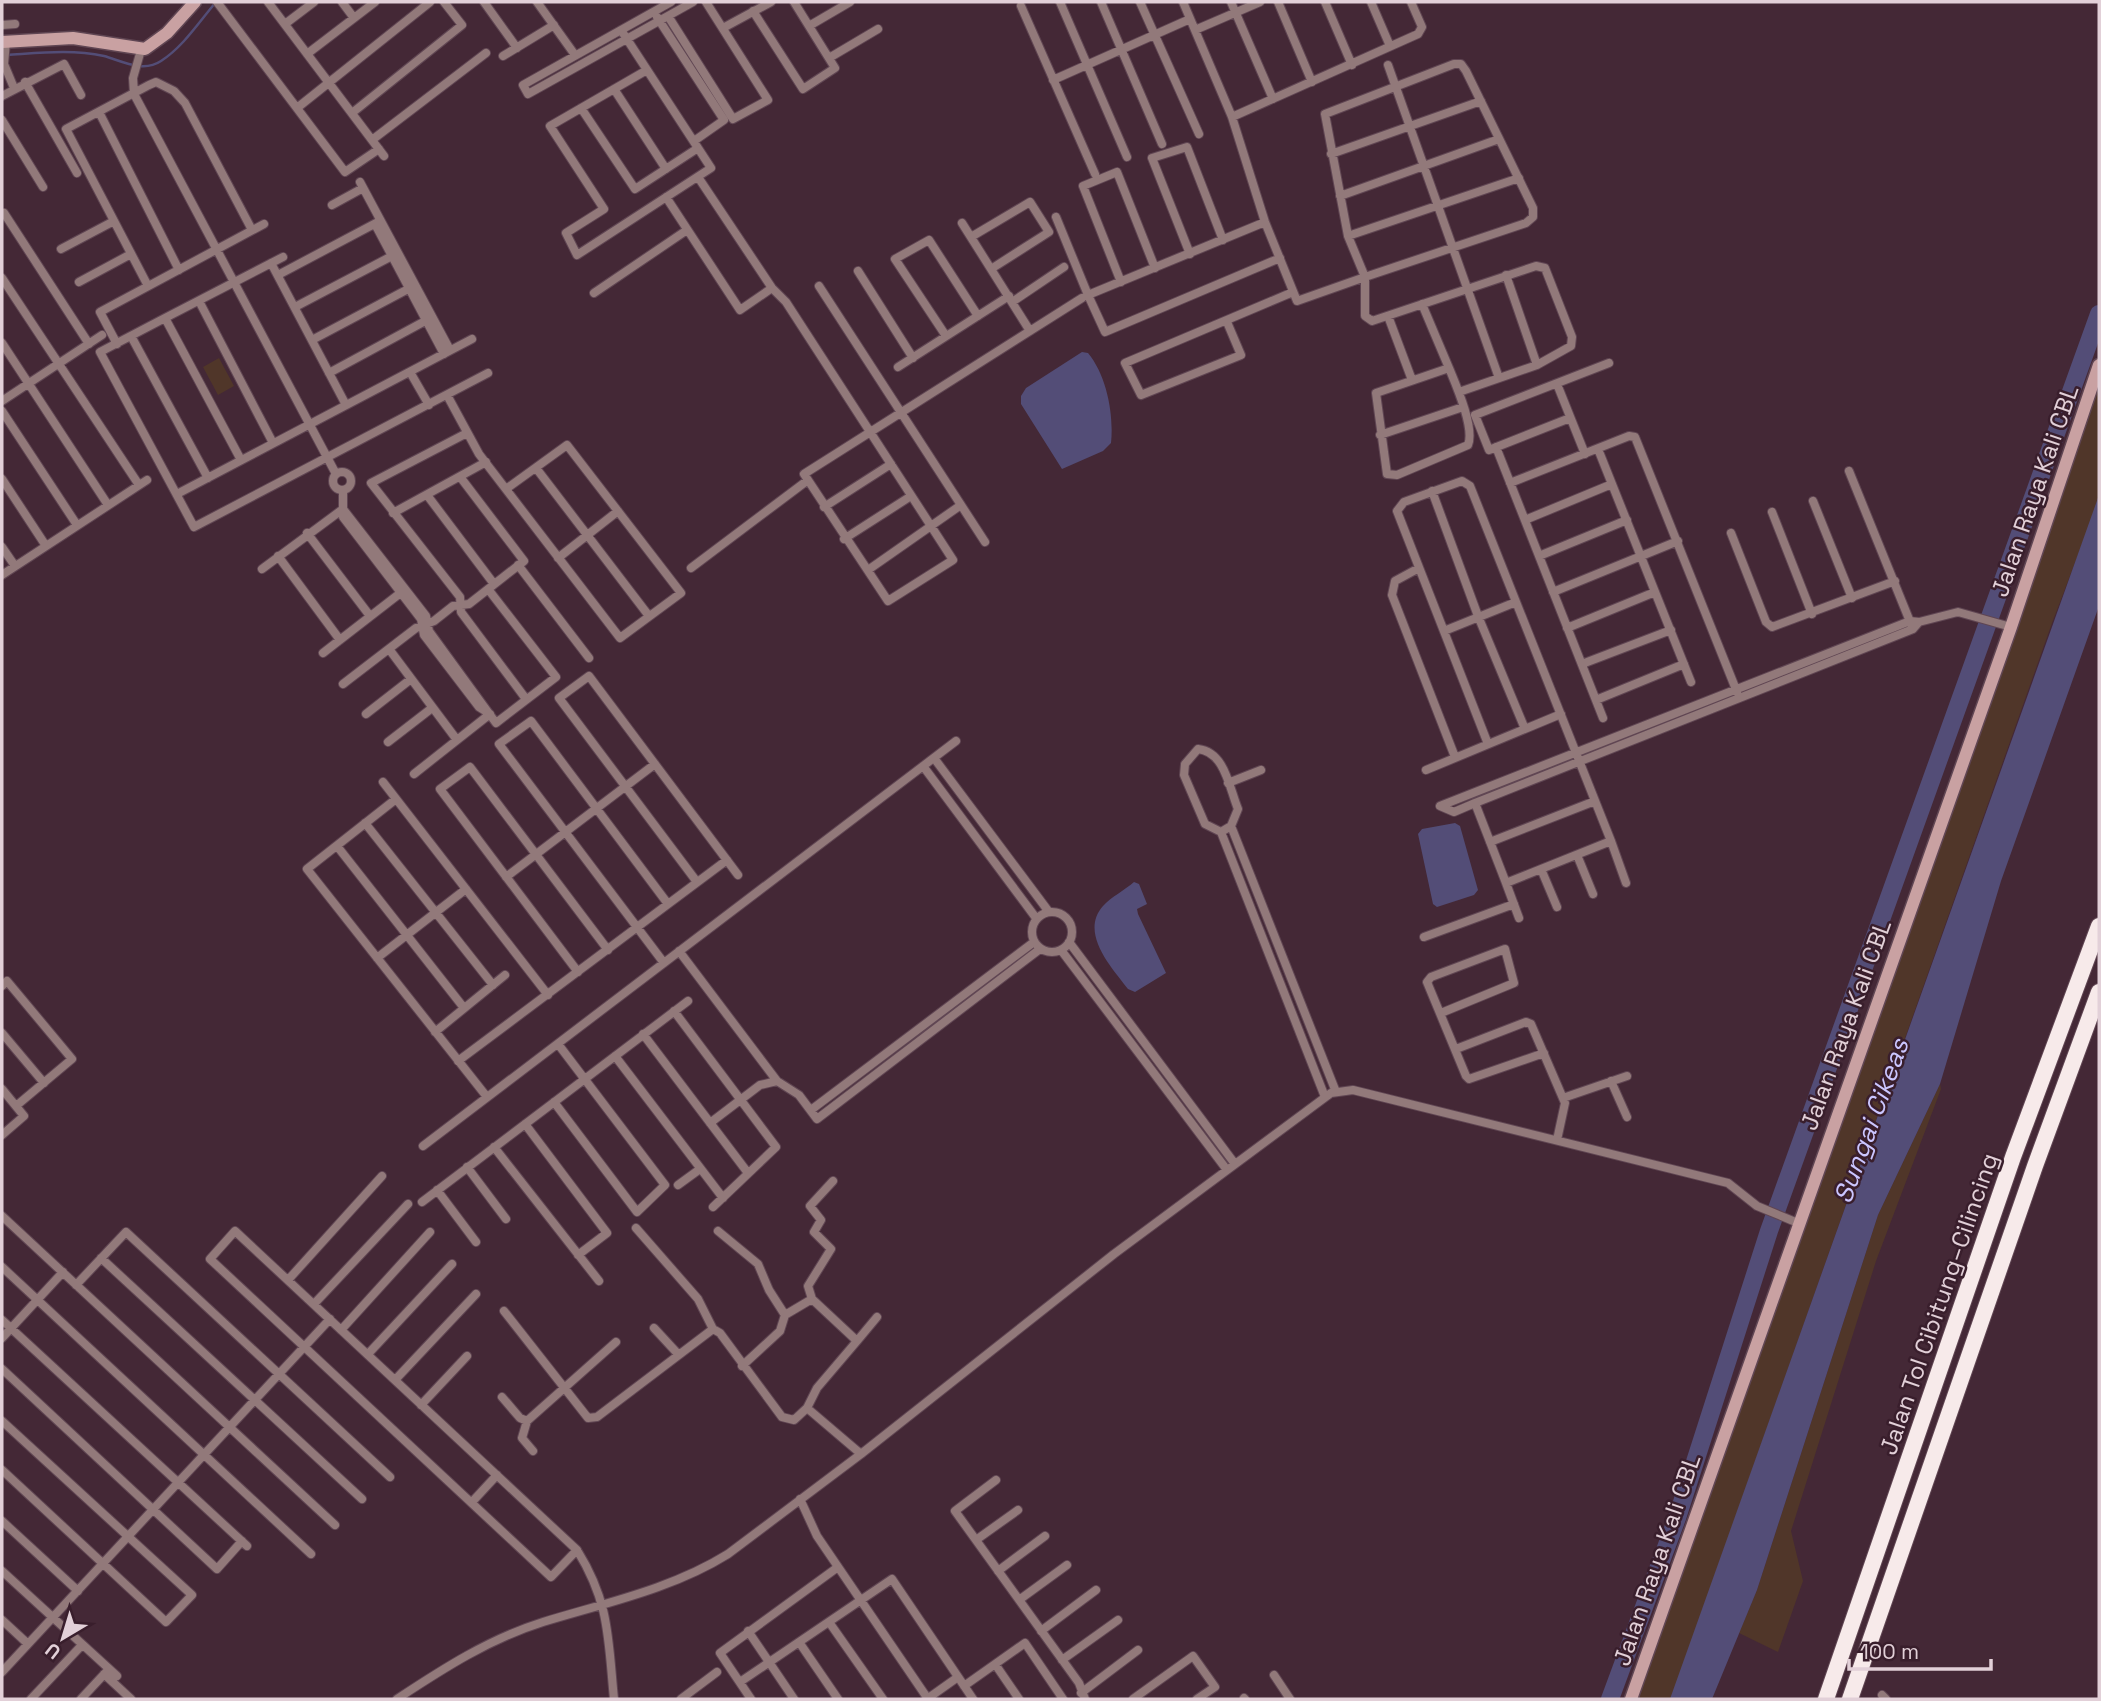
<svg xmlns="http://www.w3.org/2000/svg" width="2101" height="1701" viewBox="0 0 2101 1701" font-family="'Space Grotesk',sans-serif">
<rect width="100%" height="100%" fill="#442836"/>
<!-- grass -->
<path fill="#503629" d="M219,358L234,386L218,395L203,367Z
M2099,366V500L2052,623L1671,1699H1631Z
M1940,1084L1941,1089L1876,1261L1791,1531L1803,1581L1778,1652L1739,1633L1757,1590L1878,1215Z"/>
<!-- water -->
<path fill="#534d77" d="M1082,352L1088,353C1107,376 1114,415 1111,443L1103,451L1062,469L1021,404V396L1026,388Z
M2099,495V606L2001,881L1940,1084L1878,1215L1757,1590L1712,1699H1670Z
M1455,823L1460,826L1478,890L1474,895L1437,907L1433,904L1418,834L1422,829Z
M1134,882L1139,884L1147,904L1137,909L1138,914L1166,973L1135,992L1128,989C1112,968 1079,933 1103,906C1111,897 1125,890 1134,882Z"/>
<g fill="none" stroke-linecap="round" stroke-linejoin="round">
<!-- stream -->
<path stroke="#534d77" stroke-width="2.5" d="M7,55C39,53 72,49 104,56C122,61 143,73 161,61C183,47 199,22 216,2"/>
<!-- river -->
<path stroke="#534d77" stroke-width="18" d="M1610,1699L1677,1518L1769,1231L2099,314"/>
<!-- street casing -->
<g stroke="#604653" stroke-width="10">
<path id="street" d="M217,2L345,172L379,149
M268,2L384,156
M342,2L354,18
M484,2L517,48
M537,2L575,55
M671,2L523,85L528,94L693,2
M1060,2L1127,157
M1101,2L1162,144
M1140,2L1199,134
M1183,2L1232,117L1265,222L1297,301L1365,277V316L1372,321L1536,266L1545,268L1572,337L1571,346L1537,365L1459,392
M1231,2L1273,99
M1278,2L1312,82
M1325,2L1352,65
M1371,2L1390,46
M1021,6L1095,174
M753,11L803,89L835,68L794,2
M668,16L733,119L768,100L706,2
M657,17L724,120L694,141
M285,24L314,2
M2,25L15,24
M809,26L850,2
M723,28L771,2
M621,30L711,168L577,255L566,233L604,209L550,126L647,70
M1195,30L1260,2
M6,42L4,64L14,88
M141,50L133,78L134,94L336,474
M307,54L375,2
M503,56L554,25
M829,58L878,29
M1454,64H1461L1466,71L1533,208V217L1526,223L1365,277L1348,236L1325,114Z
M1388,65L1499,378
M1053,80L1190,19
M25,82L77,173
M614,89L666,169
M2,96L64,64L81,95
M297,108L430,2
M581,108L635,189L698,148
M99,112L179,270
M352,113L462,25L444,2
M1232,117L1418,34L1422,27L1411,2
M2,120L43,187
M372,140L486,53
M1331,154L1481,101
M698,177L772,288L786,302C842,388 898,474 953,560L888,601L804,474L1082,298
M360,182L450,350
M1340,196L1499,139
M666,197L740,310L772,288
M332,205L363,188
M4,213L89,344
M1056,217L1088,295
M1265,222L1088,295L1105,332L1280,258
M962,223L1030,331
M375,224L444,354
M1348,236L1519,178
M971,237L1030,202L1049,232L991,269
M61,249L114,221
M1190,254L1152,158L1187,147L1223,240
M271,263L346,405
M858,271L913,358
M278,275L378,222
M1506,275L1537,365
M2,278L139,485
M79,282L131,254
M1121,282L1083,186L1117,172L1155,268
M148,286L66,129L149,85L156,82L174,91L185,103L252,230
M819,286L985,542
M594,293L687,230
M199,301L273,443
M1012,302L1064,267
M1422,304L1449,368
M295,307L392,256
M1388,316L1412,380
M165,318L283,257
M1227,322L1241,355L1141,395L1125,363L1293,292
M131,336L208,478
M946,336L895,259L929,240L978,316
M312,340L410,288
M2,343L108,505
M117,344L100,312L264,224
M898,367L1009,296
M1449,368C1456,385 1475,428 1468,445L1397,475L1387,474L1376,393Z
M410,372L429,405
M329,373L427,320
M1557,384L1585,454
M447,395L479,454C526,515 573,577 620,638L681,593L567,445L506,489
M2,401L102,335
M2,411L77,525
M1570,418L1489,450L1475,415L1609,363
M467,433L371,483L460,597L461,612L526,699
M1380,435L1463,407
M1496,447L1603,718
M1598,449L1691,682
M241,460L165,318L100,352L194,527L488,373
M536,468L649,616
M1849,471L1911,624
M333 481a9 9 0 1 1 18 0a9 9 0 1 1-18 0Z
M2,479L46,546
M1510,483L1629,436L1635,437L1737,692
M343,490V517L421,619L424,635L479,707L487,712
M1432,491L1478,616L1525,729
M177,494L472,339
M427,495L494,584
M1813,501L1852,598
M824,507L891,464
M343,509L426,616L429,631L496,723L556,677L488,589
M1772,512L1812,614
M393,513L486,462
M1525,520L1612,484
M307,533L370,616
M1731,533L1766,622L1772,627L1895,581
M844,539L911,496
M2,547L15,566
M278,556L340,640
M1539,556L1627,520
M558,558L618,511
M518,565L589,658
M691,568L808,480
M1419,568L1395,581L1392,595L1455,757
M262,569L343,509
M868,570L961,505
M2,575L147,480
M1553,592L1678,541
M1910,621L1919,622L1913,629L1475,803L1454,812L1440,806Z
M1919,622L1958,612L2011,627
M1567,628L1655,592
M1444,631L1516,602
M389,649L457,740
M323,653L403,591
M1582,664L1671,630
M343,684L416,628L434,621L453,606L469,604L524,561L461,478
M1596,700L1684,664
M366,714L411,679
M388,742L432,708
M1198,749C1225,752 1229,787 1238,809L1231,826L1221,832L1205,824L1184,775L1185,764Z
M934,758L1049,912
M923,766L1036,918
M1426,770L1561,714
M414,774L490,714
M383,782L548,995
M1228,783L1261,770
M396,799L307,869L487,1097
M1475,803L1506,883L1611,841L1470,486L1462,481L1404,502L1397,511L1488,744
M365,823L493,985
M1231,826L1336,1092
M1221,832L1325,1097
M1611,841L1626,883
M1490,842L1595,801
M337,846L464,1008
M1577,855L1593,894
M1541,869L1557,907
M506,877L655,764
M697,882L559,698L589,676L738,875
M1506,883L1519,918
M1032 932a20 20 0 1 1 40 0a20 20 0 1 1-40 0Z
M1424,937L1514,904
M1069,942L1235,1164
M1061,950L1227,1170
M679,951L777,1081
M377,958L466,889
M664,963L499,744L531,721L668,904
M578,972L440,789L470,767L608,950
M2,986L7,981L72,1059L16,1106
M674,1011L776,1147L713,1207
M1441,1013L1514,983L1505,949L1431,977L1427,982L1466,1076L1469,1079L1544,1053
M435,1032L505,975
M2,1033L44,1083
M643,1034L748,1173
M1456,1049L1526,1022L1531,1024L1565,1103L1557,1140
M615,1056L723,1198
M458,1061L727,860
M1611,1081L1627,1117
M2,1089L24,1116L2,1135
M1563,1098L1627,1076
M554,1102L637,1212L665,1185L558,1044
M811,1110L1034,942
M710,1123L760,1085L777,1081L799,1095L817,1119L1040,949
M525,1124L607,1233L578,1255
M423,1146L956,741
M494,1147L599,1281
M467,1167L506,1219
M678,1185L700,1169
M437,1190L476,1242
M422,1202L688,1001
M2,1216L335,1525
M636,1228L698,1299L713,1329
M718,1231L758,1264L769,1290L785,1315
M101,1258L362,1499
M2,1267L311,1554
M288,1280L382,1176
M76,1285L126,1232L390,1477
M314,1304L408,1204
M504,1311L588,1418L597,1417L713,1329L720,1333L782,1417L794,1420L807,1408L861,1454
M2,1320L247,1546
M654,1328L678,1354
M341,1330L430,1232
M2,1338L63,1272
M857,1341L877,1317
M368,1354L452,1264
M742,1366L780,1331L785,1315L812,1299L808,1286L831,1249L814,1232L821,1220L810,1206L833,1181
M2,1369L217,1569L242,1541
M395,1380L476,1294
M502,1397L520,1418L527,1421L616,1342
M421,1405L467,1356
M807,1408L817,1388L857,1341L812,1299
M2,1421L192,1595L166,1622L2,1470
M527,1421L522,1438L533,1451
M996,1480L955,1511L1079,1683L1085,1699
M800,1499L817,1536L928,1699
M472,1502L497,1475
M2,1521L78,1591
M976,1540L1018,1510
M577,1550L551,1577L210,1259L235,1231L577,1550C610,1603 608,1639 614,1699
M2,1571L117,1676
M998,1571L1045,1536
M1019,1600L1067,1565
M2,1620L28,1644
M829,1622L883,1699
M748,1631L794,1699
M1041,1631L1096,1590
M799,1642L838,1699
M1062,1660L1118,1620
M995,1664L1019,1699
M2,1672L330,1319
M104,1674L131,1699
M1274,1675L1290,1699
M740,1682L892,1579L973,1699
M964,1686L1025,1643L1063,1699
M1081,1693L1138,1650
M1882,1695L1886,1699
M1244,1698L1245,1699
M31,1699L82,1645
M81,1699L109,1669
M397,1699C444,1668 489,1639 543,1622C605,1603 672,1589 728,1554L861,1454L1114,1254L1331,1093L1353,1090L1728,1183L1757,1206L1798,1223
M681,1699L717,1672
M751,1699L720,1653L838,1567
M927,1699L958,1677
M1133,1699L1193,1656L1215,1687L1197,1699"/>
</g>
<!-- secondary casing -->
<g stroke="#604653" stroke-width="15">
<path id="secondary" d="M2,42L73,38L145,49L167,33L195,2
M1631,1699L2011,627L2099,365"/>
</g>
<!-- highway casing -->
<g stroke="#604653" stroke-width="18">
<path id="highway" d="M1826,1699L2013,1157L2099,926
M1850,1699L2035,1166L2099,992"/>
</g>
<!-- street -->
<use href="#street" stroke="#92797a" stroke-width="8"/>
<!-- secondary -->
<use href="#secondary" stroke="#c9a1a2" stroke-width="12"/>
<!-- highway -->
<use href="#highway" stroke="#f7eaea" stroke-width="16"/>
</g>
<g text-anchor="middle" stroke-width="5" stroke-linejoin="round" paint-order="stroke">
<!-- street labels -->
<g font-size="24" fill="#e2d0d8" stroke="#391e2c">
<text transform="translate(2035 491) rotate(-71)" y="8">Jalan Raya Kali CBL</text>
<text transform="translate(1846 1025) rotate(-70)" y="8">Jalan Raya Kali CBL</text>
<text transform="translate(1939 1304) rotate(-71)" y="8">Jalan Tol Cibitung–Cilincing</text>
<text transform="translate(1657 1560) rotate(-71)" y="8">Jalan Raya Kali CBL</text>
</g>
<!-- water labels -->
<g font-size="26" font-style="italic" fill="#cbc6ff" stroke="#391e2c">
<text transform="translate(1871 1121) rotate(-70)" y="9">Sungai Cikeas</text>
</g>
</g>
<!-- border -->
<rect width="2101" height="1701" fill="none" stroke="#e2d0d8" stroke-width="7"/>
<!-- north arrow -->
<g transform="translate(63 1638) rotate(218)" stroke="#391e2c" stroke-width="5" paint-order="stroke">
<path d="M0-5L12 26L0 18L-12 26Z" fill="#e2d0d8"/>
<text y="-10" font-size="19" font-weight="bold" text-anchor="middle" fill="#e2d0d8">U</text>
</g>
<!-- scale -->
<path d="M1849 1659v10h142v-10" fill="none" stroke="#e2d0d8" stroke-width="3.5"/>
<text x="1860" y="1659" font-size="21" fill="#e2d0d8" stroke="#391e2c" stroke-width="5" paint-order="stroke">100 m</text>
</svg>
